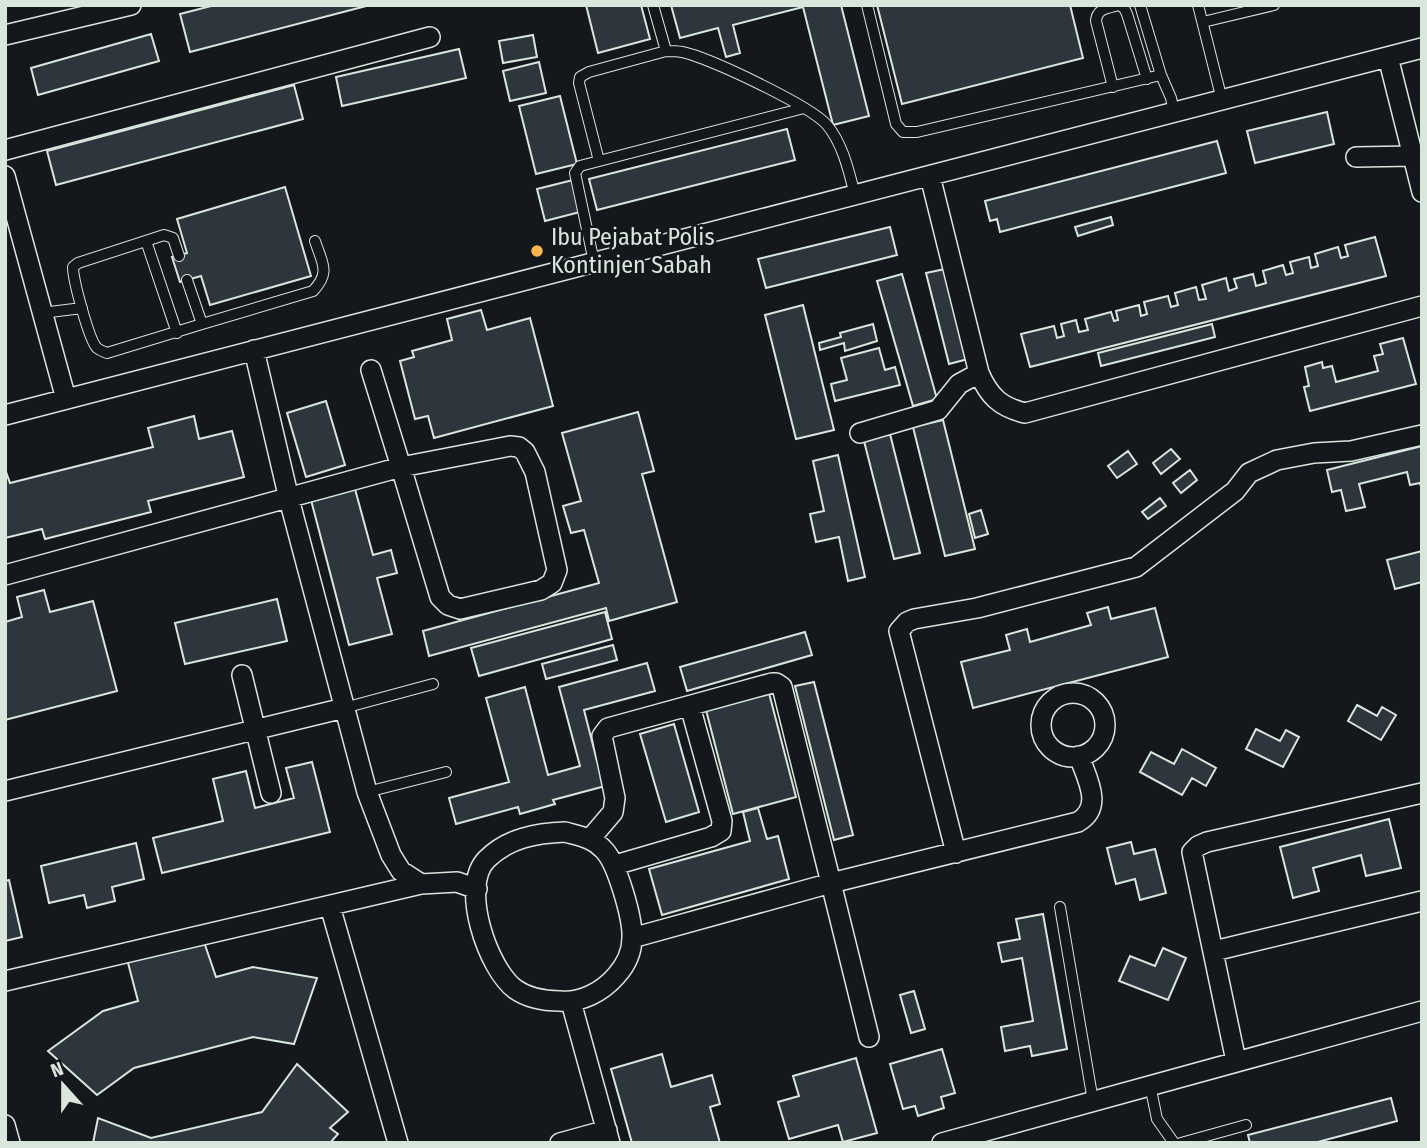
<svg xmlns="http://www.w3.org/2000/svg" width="1427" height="1148" viewBox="0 0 1427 1148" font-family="'Fira Sans Condensed',sans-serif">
<rect width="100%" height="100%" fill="#14181c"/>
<!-- building -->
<path fill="#2c363c" stroke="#d8e6dc" stroke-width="2" d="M215,5H370L190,52L180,14Z
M586,5H641L650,39L598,53Z
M671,5H841L869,116L833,125L803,7L733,25L740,53L726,57L718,28L680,38Z
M877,5H1070L1083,58L902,104Z
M151,34L159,61L38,95L31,68Z
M533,35L537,57L503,63L499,41Z
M459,49L466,78L342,106L336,77Z
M539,62L546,93L510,101L503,71Z
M294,85L303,119L56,185L47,151Z
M560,96L577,164L536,174L519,106Z
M1327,112L1334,144L1255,163L1247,131Z
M787,129L795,160L597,210L589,179Z
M1217,141L1226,173L1000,232L997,219L990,221L985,201Z
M573,180L580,212L545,221L537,189Z
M285,187L311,276L210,305L201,276L180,282L172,257L187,253L177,219Z
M1111,217L1113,225L1078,236L1075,227Z
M890,227L897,255L766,288L758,259Z
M1375,237L1386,276L1030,367L1021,334L1054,326L1057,338L1064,336L1061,324L1076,320L1079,332L1088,330L1085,319L1111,312L1114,321L1118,320L1116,311L1139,305L1141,316L1147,314L1144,302L1168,296L1171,307L1178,305L1175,293L1196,287L1199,300L1206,299L1202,285L1226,278L1229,291L1237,288L1234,279L1253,274L1256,286L1266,283L1263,271L1283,265L1286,275L1293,273L1290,262L1309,257L1311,268L1318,266L1315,254L1338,247L1341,258L1348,256L1345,245Z
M945,269L968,359L949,364L926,273Z
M902,274L937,399L913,406L877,281Z
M803,305L834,430L796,439L765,315Z
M481,310L487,330L530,318L553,406L434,438L428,416L415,419L400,361L414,357L412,351L452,340L447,319Z
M873,324L877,341L845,351L844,343L820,350L819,343L841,337L840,333Z
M1212,324L1215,337L1101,366L1098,353Z
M1403,338L1416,384L1310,411L1304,387L1309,386L1305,367L1322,362L1323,368L1332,366L1336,382L1378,371L1374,356L1383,354L1380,344Z
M879,348L885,370L895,367L900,385L835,401L831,384L847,380L841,358Z
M326,401L345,465L306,477L287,413Z
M638,412L654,471L642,474L677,602L609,621L606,608L429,656L423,631L599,583L584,530L571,533L563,506L581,501L562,433Z
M194,416L199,439L232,431L244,477L148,501L151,512L45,539L42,529L5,538V469L10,483L153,447L148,428Z
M943,420L975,549L945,556L913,427Z
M890,434L920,553L894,559L864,441Z
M1422,446V490L1420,483L1410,485L1407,472L1359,484L1365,507L1346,511L1341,490L1332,492L1327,470Z
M1171,449L1180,459L1161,474L1153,463Z
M1128,451L1137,464L1117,478L1108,466Z
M838,455L865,577L848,581L839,537L816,542L810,514L824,511L813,461Z
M1190,470L1197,480L1181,493L1173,483Z
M355,489L373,555L391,550L397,573L377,578L392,634L349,645L311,500Z
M1160,498L1166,506L1148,519L1142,512Z
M981,510L988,534L975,538L969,514Z
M1422,551V582L1395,589L1387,560Z
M44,590L50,612L93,601L117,691L5,720V622L22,617L17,597Z
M277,599L287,641L185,664L175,623Z
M1108,607L1111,619L1155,608L1168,657L973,708L961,662L1010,650L1006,635L1027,629L1030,642L1091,625L1087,613Z
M605,612L612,639L479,676L471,648Z
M805,632L812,655L687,691L680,667Z
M613,645L617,660L546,679L542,664Z
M647,663L655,691L584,710L597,761L603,759L609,785L553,800L555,804L520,814L518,807L456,824L449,798L509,782L486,698L525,687L548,775L580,766L559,687Z
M814,682L853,835L834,840L795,686Z
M769,693L796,797L733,814L706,710Z
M1357,705L1377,716L1382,707L1396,715L1381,740L1348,721Z
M674,724L699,812L666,822L640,734Z
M1256,729L1280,741L1286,730L1299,737L1283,767L1246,749Z
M1182,749L1216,768L1206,786L1192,778L1182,795L1140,772L1151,752L1174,764Z
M312,762L330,832L162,873L153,838L223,821L213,779L246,771L255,808L294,798L286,768Z
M758,808L767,839L778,836L789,879L662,915L649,869L750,841L743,812Z
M1389,819L1401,868L1366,876L1361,855L1313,868L1319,891L1293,898L1280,847Z
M1131,842L1134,854L1155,849L1166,893L1140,900L1135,879L1116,884L1107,848Z
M136,843L144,879L112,887L115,901L87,908L84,895L49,903L41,866Z
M9,880L22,937L5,941V881Z
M1043,914L1067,1049L1032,1056L1030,1046L1005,1051L1001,1027L1033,1021L1022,958L1002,962L998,943L1020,939L1016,919Z
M203,939L216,977L253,967L317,978L294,1044L253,1037L134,1068L97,1095L48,1051L103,1011L138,1001L127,959Z
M1163,948L1186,958L1168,1000L1119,981L1130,956L1155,966Z
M914,991L925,1029L911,1033L900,995Z
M942,1049L955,1093L941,1097L944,1108L918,1116L915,1106L903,1109L890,1064Z
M662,1054L671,1087L712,1075L720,1104L710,1107L720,1143H632L611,1069Z
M856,1058L877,1133L843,1142L838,1125L789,1139L778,1102L799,1096L793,1076Z
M297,1064L348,1112L330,1128L338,1134L330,1143H93L98,1118L151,1138L262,1112Z
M1391,1098L1397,1121L1314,1143H1250L1248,1135Z"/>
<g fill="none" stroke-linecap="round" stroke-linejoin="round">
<!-- lane casing -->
<g stroke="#d8e6dc" stroke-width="12">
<path id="lane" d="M653,5L666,51C671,51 677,51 682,52C708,57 811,106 827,125C843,144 849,172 855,195
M867,5L896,124L903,132H917L1161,75L1171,98L1174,112
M1140,5L1161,75
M1198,5L1222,100
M1203,22L1274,5
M1113,87L1096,21C1097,8 1108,8 1119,5L1124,8L1127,14L1147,79
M599,161L804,108
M146,241L177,333
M179,256L173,238L164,235L78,263L73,267C73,280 89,340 97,348C101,351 102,351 107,353L202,324L187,280
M594,262L575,173L580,166L599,161L579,83L580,77L589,72L666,51
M42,313L82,308
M202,324L313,291C331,272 322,263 315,241
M344,708L433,684
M367,792L446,772
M1060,907L1093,1101
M1150,1085L1157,1119L1174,1143
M1181,1143L1246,1125"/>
</g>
<!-- street casing -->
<g stroke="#d8e6dc" stroke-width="22">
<path id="street" d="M5,35L131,5
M1388,57L1422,192
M5,150L430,37
M1356,157L1413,156
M5,176L66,399
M930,176L979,373C989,396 1000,407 1025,413L1422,306
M254,350L289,499L367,792L391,855L401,871L421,884
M5,415L1422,48
M860,433L938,410L959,384L979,373
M5,575L401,467L440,597L448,605L460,609L541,590L552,583L557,570L535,472L525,452L519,447L510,446L401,467L371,370
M242,675L271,793
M1041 725a32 32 0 1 1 64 0a32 32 0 1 1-64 0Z
M5,791L344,708
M565,832C579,836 593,838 603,849C617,862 633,919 632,938C632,953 625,966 616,976C602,992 581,1003 560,1001C544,1001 529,999 515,989C488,969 459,886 487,859C508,838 537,833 565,832Z
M590,839L613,812L615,798L602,736L608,728L772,683H776L782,687L831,883L1078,822C1104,807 1087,779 1079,756
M956,853L899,631L907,622L914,619L977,608L1136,567L1235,491L1249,473L1277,460L1314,453L1351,451L1422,435
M615,865L711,837L721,831L722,821L690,706
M330,906L398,1143
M632,938L831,883L869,1037
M1214,951L1422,901
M5,981L421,884L457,882L477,889
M571,1002L610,1143
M1236,1061L1192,852L1198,846L1207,842L1422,793
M5,1125L10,1143
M560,1143L607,1130
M942,1143L1422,1011"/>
</g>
<!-- lane -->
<use href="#lane" stroke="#14181c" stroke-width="10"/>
<!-- street -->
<use href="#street" stroke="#14181c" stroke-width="19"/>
</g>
<!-- markers -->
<circle fill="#ffb74d" stroke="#14181c" stroke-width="2.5" cx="537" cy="251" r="7"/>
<g text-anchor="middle" stroke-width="5" stroke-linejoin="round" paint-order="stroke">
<!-- poi labels -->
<g font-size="24" fill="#d8e6dc" stroke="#14181c" text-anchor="start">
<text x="551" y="245">Ibu Pejabat Polis<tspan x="551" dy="28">Kontinjen Sabah</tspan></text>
</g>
</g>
<!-- border -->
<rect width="1427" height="1148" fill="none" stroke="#d8e6dc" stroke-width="14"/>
<!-- north arrow -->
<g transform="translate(63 1085) rotate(339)" stroke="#14181c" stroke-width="5" paint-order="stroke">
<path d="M0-5L12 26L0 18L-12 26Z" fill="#d8e6dc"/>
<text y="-10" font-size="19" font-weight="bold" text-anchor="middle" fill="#d8e6dc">N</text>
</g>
</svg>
